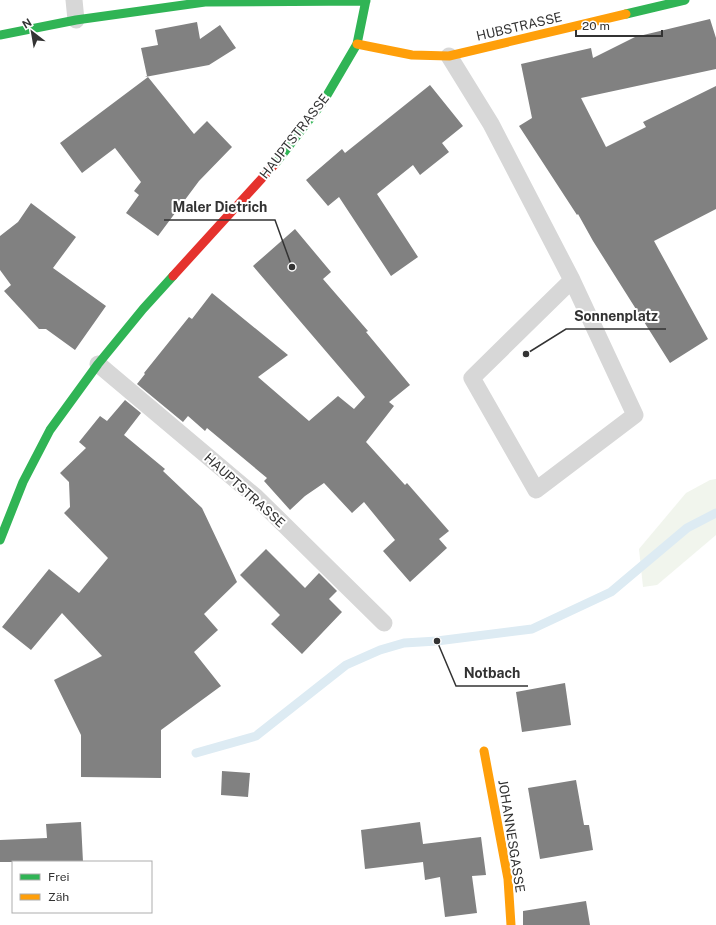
<svg xmlns="http://www.w3.org/2000/svg" width="716" height="925" viewBox="0 0 716 925" font-family="'Public Sans',sans-serif">
<rect width="100%" height="100%" fill="#fff"/>
<!-- green -->
<path fill="#f1f5ed" d="M716,479V535L657,585L643,587L639,549L686,493L710,480Z"/>
<g fill="none" stroke-linecap="round" stroke-linejoin="round">
<!-- stream -->
<path stroke="#ddebf3" stroke-width="9" d="M196,753L256,736L346,665L380,650L404,643L437,641L532,629L611,592L687,528L716,513"/>
</g>
<!-- building -->
<path fill="#818181" d="M710,19L716,38V69L581,98L606,147L646,127L643,122L716,86V209L654,241L708,339L670,363L593,241L578,214L577,215L519,126L532,118L521,64L591,48L593,58L635,37Z
M197,22L200,39L220,25L236,48L209,65L145,77L147,76L141,48L158,45L155,30Z
M148,77L194,134L207,121L232,147L199,181L158,236L126,213L139,195L134,191L141,182L115,148L82,173L60,143Z
M430,85L463,126L442,143L449,152L420,175L413,165L377,194L418,257L391,276L339,197L328,206L306,180L342,149L345,153Z
M31,203L76,237L53,268L106,306L75,350L46,329H39L4,291L11,285L0,270V236L18,222Z
M295,229L331,272L323,279L368,331L366,332L410,385L389,402L394,406L366,442L405,485L407,483L449,531L439,539L447,548L410,582L383,551L395,540L364,502L352,513L324,483L305,496L290,510L264,481L267,478L207,428L205,431L188,416L183,422L137,384L145,374L144,373L189,317L192,319L212,293L288,355L258,377L309,421L338,396L354,409L365,397L253,266Z
M125,400L141,413L124,435L165,469L163,471L202,508L237,582L204,614L218,630L194,652L221,686L161,730V778L81,777V735L54,680L102,656L62,613L31,650L2,627L49,569L79,593L108,558L64,513L70,507L69,482L60,473L86,448L79,442L100,416L107,421Z
M266,549L305,588L319,573L337,591L329,599L342,612L302,654L271,624L280,615L240,575Z
M565,683L571,725L522,732L516,692Z
M222,771L250,773L248,797L221,795Z
M576,780L584,825H589L593,850L540,859L528,788Z
M81,822L83,862H0V840L47,838L46,824Z
M420,822L423,844L481,837L486,875L472,876L477,913L445,917L440,877L425,880L423,862L365,869L361,830Z
M586,901L590,925H523V911Z"/>
<g fill="none" stroke-linecap="round" stroke-linejoin="round">
<!-- lane -->
<path stroke="#d7d7d7" stroke-width="17" d="M74,0L76,20
M449,56L491,124L572,280L635,415L536,490L472,378L572,280
M98,364L256,497L384,623"/>
<!-- fast -->
<path stroke="#30b455" stroke-width="9" d="M626,14L685,0
M0,35L76,20L205,2L366,1
M275,164L323,102L357,44L366,0
M0,540L23,482L50,430L98,364L143,309L173,276"/>
<!-- slow -->
<path stroke="#ff9f0a" stroke-width="9" d="M357,44L412,55L449,56L626,14
M484,751L508,879L511,925"/>
<!-- jam -->
<path stroke="#e5322d" stroke-width="9" d="M173,276L275,164"/>
</g>
<g text-anchor="middle" stroke-width="4" stroke-linejoin="round" paint-order="stroke">
<!-- street labels -->
<g font-size="13" fill="#333" stroke="#fff">
<text transform="translate(519 26) rotate(-13)" y="5">HUBSTRASSE</text>
<text transform="translate(294 136) rotate(-52)" y="5">HAUPTSTRASSE</text>
<text transform="translate(245 490) rotate(42)" y="5">HAUPTSTRASSE</text>
<text transform="translate(512 836) rotate(81)" y="5">JOHANNESGASSE</text>
</g>
</g>
<!-- callouts -->
<path fill="none" stroke="#333" stroke-width="1.5" d="M292 267L275 220H164M526 354L566 329H666M437 641L456 686H528"/>
<g fill="#333" stroke="#fff" stroke-width="1.5">
<circle cx="292" cy="267" r="4"/>
<circle cx="526" cy="354" r="4"/>
<circle cx="437" cy="641" r="4"/>
</g>
<g font-size="14" text-anchor="middle" font-weight="bold" fill="#333" stroke="#fff" stroke-width="4" stroke-linejoin="round" paint-order="stroke">
<text x="220" y="212">Maler Dietrich</text>
<text x="616" y="321">Sonnenplatz</text>
<text x="492" y="678">Notbach</text>
</g>
<!-- legend -->
<rect x="12" y="861" width="140" height="52" fill="#ffffff" stroke="#adadad"/>
<rect x="20" y="874" width="20" height="6" fill="#30b455" stroke="#adadad"/>
<text x="48" y="881" font-size="12" fill="#333333">Frei</text>
<rect x="20" y="894" width="20" height="6" fill="#ff9f0a" stroke="#adadad"/>
<text x="48" y="901" font-size="12" fill="#333333">Zäh</text>
<!-- north arrow -->
<g transform="translate(32 32) rotate(329)" stroke="#ffffff" stroke-width="3" paint-order="stroke">
<path d="M0-3L7 15L0 10L-7 15Z" fill="#333333"/>
<text y="-6" font-size="11" font-weight="bold" text-anchor="middle" fill="#333333">N</text>
</g>
<!-- scale -->
<path d="M576 30v6h86v-6" fill="none" stroke="#333333" stroke-width="2"/>
<text x="582" y="30" font-size="12" fill="#333333" stroke="#ffffff" stroke-width="3" paint-order="stroke">20 m</text>
</svg>
